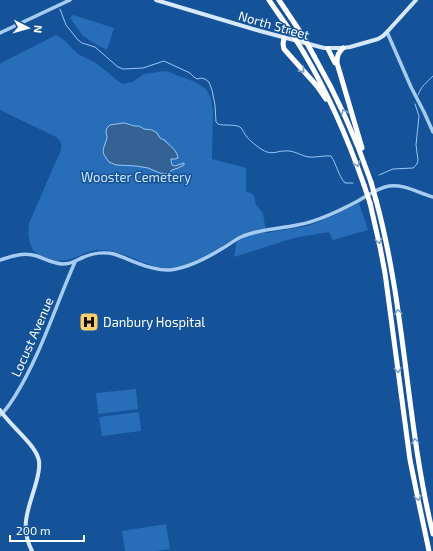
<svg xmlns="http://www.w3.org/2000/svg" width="433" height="551" viewBox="0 0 433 551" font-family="'Exo 2',sans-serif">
<rect width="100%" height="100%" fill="#145299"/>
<!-- green -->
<path fill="#276db7" d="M73,15L114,28L107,50L97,45L83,36L70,18Z
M56,35L64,40L78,54L96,63L122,84L132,82L144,74L166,71L195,82L206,89L211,98L213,112L212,159L246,168V191L254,195L256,205L263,213L266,233L307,226L318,222L359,203L368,230L333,240L329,232L294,238L234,257L236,245L235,238C216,250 188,269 165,268C159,268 154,266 148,264C133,259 118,250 101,250C89,249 79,257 67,260C64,260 60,261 57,261C52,260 36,255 33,250C28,242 28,232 29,223L61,150C62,143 61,141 56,137L0,110V64L5,61Z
M136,389L138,409L98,414L96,393Z
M139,412L141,431L102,436L99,417Z
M166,524L170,549L157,551H125L122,531Z"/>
<!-- water -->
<path fill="#346295" stroke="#99c7f6" d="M123,123C128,123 133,127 139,126L144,129L152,130L157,133L160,138L166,141V142C171,146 177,151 178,158L175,159H171V161L172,165L175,166L184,163V165L178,168L172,170L170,172L166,174L160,173L148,168L136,166L116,165L109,162L104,155L103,150L107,138L106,131L107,128L110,125Z"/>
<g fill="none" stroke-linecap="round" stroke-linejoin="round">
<!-- stream -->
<path stroke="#99c7f6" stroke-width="1" d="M60,9L66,25L78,40L82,43L95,47L118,67L123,69L143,68L164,61L190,73L194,77L197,79L201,78L205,79L209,82L212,90L215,105L216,122L218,124C224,126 235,124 240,127C243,129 244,134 247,137C251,142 261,150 267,152C274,154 278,151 285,151C294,150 301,156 309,157C316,158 324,155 331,156C337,165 338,175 345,183H353
M418,95C422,85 426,83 433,76
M379,175L393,169L413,168L417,164L418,160L416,145L419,116L415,104"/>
<!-- tertiary -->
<path stroke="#a7ccf3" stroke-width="3.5" d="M387,32L411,87L424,112L433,132
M0,33L70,0
M0,260C12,256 24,252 37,256C45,259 54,264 63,264C72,264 76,260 84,257C93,253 105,252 114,254C132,260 151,271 170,270C188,268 207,258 223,248C229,245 234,240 241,237C258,229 279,229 297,225C316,222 339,211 356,202C367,196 377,188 389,186C405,184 418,193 433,197
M0,415C6,411 11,402 15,396C41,354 55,307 75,262"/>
<!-- secondary -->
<path stroke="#d6e8fd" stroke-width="4" d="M156,0L260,31L324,48H343L350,47L378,39L383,36L387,32L416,0
M0,410C9,425 36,444 39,461C40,469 38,476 36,483C29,508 19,526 32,551"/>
<!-- motorway -->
<path stroke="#fff" stroke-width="5" d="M269,0L291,32
M279,0L303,36
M284,38L283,44L284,49L317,86L326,99
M343,48C338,53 337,56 337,63L362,148
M328,49L335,63
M304,53C329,95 348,139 364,185
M314,56C337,96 356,138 371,182
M376,200C406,310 406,424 433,534
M370,203L380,247L385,273L410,460L418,499L429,551"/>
<!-- motorway-bridge -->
<path stroke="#fff" stroke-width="5" d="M291,32L304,53
M303,36L314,56
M371,182L376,200
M364,185L370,203"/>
</g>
<!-- one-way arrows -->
<defs><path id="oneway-chevron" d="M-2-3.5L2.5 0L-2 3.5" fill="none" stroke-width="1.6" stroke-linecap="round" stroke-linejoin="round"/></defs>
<g stroke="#7ea0c7">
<use href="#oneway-chevron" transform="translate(302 70) rotate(48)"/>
<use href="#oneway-chevron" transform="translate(344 112) rotate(-115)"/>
<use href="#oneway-chevron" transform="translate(357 164) rotate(70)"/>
<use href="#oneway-chevron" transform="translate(379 241) rotate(77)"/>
<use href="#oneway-chevron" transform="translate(398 312) rotate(-98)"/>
<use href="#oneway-chevron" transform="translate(398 370) rotate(82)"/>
<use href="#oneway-chevron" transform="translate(415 441) rotate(-98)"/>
<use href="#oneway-chevron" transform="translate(418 498) rotate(79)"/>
</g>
<!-- icons -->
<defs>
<g id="hospital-square" transform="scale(1)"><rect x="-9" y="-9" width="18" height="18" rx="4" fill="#ffcf69" stroke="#145299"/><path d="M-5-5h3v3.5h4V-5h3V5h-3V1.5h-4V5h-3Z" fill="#111"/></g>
</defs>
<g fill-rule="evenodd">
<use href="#hospital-square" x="89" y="322"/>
</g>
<g text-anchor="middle" stroke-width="3" stroke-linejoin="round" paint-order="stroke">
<!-- street labels -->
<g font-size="13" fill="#fff" stroke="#145299">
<text transform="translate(274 25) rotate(16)" y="5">North Street</text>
<text transform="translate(32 337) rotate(-66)" y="5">Locust Avenue</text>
</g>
<!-- park labels -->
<g font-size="13" fill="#cfe5fd" stroke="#145299">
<text x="136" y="182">Wooster Cemetery</text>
</g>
<!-- poi labels -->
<g font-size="13" fill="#fff" stroke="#145299" text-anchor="start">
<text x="103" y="327">Danbury Hospital</text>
</g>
</g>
<!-- north arrow -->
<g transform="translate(28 28) rotate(96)" stroke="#145299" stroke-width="3" paint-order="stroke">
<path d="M0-3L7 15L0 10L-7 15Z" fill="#ffffff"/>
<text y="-6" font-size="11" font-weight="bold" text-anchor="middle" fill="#ffffff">N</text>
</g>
<!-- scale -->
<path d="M10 535v6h74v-6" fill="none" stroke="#ffffff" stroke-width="2"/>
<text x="16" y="535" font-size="12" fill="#ffffff" stroke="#145299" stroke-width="3" paint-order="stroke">200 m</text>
</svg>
